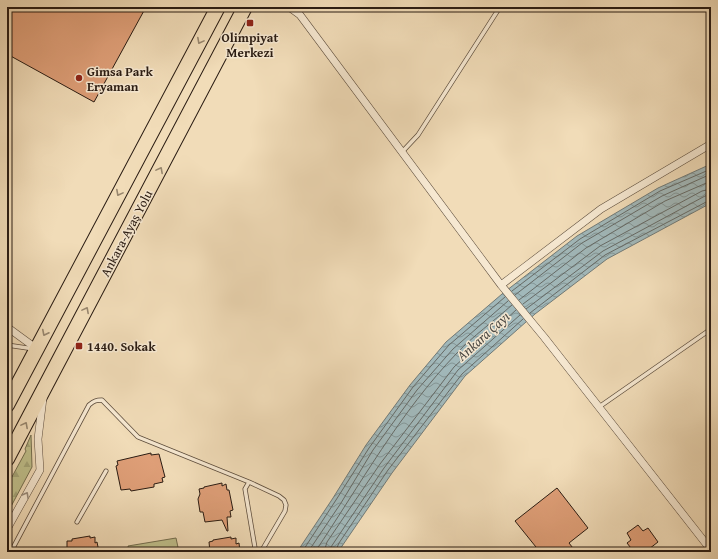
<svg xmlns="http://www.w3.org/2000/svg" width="718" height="559" viewBox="0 0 718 559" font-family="'Gentium Book Plus',serif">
<defs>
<pattern id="forest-firs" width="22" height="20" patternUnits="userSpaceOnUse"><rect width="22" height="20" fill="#bfbf8b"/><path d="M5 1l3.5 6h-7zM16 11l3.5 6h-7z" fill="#a4a477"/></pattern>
<pattern id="water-waves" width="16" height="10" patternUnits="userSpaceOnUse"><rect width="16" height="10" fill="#a1b8ba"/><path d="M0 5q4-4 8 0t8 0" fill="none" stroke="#839596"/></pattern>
</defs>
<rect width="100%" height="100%" fill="#f1dcb8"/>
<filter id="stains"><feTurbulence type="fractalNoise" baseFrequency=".005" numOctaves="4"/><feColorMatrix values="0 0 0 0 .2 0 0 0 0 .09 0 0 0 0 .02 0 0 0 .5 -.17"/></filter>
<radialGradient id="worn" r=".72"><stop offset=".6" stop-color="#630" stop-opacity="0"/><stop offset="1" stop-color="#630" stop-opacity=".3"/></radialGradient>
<!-- forest -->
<path fill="url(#forest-firs)" stroke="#746e4f" d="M31,435L32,467L7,514V486L26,451L25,449Z"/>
<!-- garden -->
<path fill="#bfbf8b" stroke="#746e4f" d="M176,538L179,552H129L128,546Z"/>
<!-- water -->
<path fill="url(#water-waves)" stroke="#717a77" d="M711,164V203L607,259L535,314L465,376L392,473L338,552H297L333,498L366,445L410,385L446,342L502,294L577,236L658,188Z"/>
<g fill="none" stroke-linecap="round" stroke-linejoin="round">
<!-- shore -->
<path stroke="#666a66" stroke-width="1" d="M512,291L580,239L660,191L711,169
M515,295L582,243L662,196L711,174
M519,300L586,248L665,201L711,181
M523,304L600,246L702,191L711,189
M526,309L603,251L705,196L711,195
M530,313L605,255L708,201L711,200
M302,552L336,500L369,448L413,387L449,345L505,297
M308,552L341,503L373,450L417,390L453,349L508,301
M315,552C360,485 400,412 457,353C473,336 494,321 512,305
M324,552L327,542L380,464L454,367L516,310
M330,552L331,547L335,541L384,468L458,370L520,315
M335,552L339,543L388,470L462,374L523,319"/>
</g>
<!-- building -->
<path fill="#df9f78" stroke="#2a1c13" d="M7,7H146L94,102L7,54Z
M151,453V455L159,454L165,477L162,478L163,482L154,484V487L131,491L130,489L121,490L116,466L118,465L117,461Z
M222,483V486L226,484L227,490H229L233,510L230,511L231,517H227L228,531H227L222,520L205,522L203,512H200L198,499L200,494L199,489L204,488V487Z
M557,488L588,528L569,543L576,552H540L515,521Z
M638,525L643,531L648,528L658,542L645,552H634L627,543L631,540L627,533Z
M90,536V538L95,537V543L97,542L99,552H67V541H72V539Z
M231,537V539L236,538V544L239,543L240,552H210L209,542L213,541V540Z"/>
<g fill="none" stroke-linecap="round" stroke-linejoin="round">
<!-- lane casing -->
<g stroke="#5c4c3c" stroke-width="5">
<path id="lane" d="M402,152L418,135L500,7
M7,345L34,349
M599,407L711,329
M249,482L245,489L255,548L259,552
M77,522L106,471
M12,552L14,546L89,405C94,401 96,400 102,400L138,437L249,482L279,496L284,500L286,505L285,511L261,552"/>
</g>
<!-- street casing -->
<g stroke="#5c4c3c" stroke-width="8">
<path id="street" d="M289,7L300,15L501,285L544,337L711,550
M501,285L601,209L711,144
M7,327L37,349
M7,529L40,470L38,439L43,398"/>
</g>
<!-- highway casing -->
<g stroke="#2a1c13" stroke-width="16">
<path id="highway" d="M7,405L218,7
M7,459L245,7"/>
</g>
<!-- lane -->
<use href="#lane" stroke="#f6e8d1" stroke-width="3.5"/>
<!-- street -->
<use href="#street" stroke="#f6e8d1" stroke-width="7"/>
<!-- highway -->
<use href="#highway" stroke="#f1dcb8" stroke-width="14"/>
</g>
<!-- one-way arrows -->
<defs><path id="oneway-chevron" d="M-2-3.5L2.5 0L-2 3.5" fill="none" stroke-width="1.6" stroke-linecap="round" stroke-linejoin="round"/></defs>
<g stroke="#97866e">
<use href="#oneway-chevron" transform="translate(200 41) rotate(118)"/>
<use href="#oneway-chevron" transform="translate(160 170) rotate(-62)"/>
<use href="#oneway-chevron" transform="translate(119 193) rotate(118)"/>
<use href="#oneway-chevron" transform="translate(86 310) rotate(-62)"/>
<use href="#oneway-chevron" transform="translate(45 333) rotate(117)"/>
<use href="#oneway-chevron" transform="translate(25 425) rotate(-62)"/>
</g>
<use stroke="#9a8c7c" href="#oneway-chevron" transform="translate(26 495) rotate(-61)"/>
<!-- markers -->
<g fill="#8f2418" stroke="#f6e8d1" stroke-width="1.5">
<rect x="246" y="19" width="8" height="8" rx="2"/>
<circle cx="79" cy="78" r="4"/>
<rect x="75" y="342" width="8" height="8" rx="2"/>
</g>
<g text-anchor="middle" stroke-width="3" stroke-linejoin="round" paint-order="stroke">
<!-- poi labels -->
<g font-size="13" font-weight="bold" fill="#2a1c13" stroke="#f6e8d1" text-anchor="start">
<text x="250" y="42" text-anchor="middle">Olimpiyat<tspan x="250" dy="15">Merkezi</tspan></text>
<text x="87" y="76">Gimsa Park<tspan x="87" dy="15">Eryaman</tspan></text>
<text x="87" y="351">1440. Sokak</text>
</g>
<!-- street labels -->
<g font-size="13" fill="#2a1c13" stroke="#f6e8d1">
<text transform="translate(126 233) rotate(-62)" y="5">Ankara-Ayaş Yolu</text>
</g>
<!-- water labels -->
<g font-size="14" font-style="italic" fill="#4e4b45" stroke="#f6e8d1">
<text transform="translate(483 336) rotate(-42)" y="5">Ankara Çayı</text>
</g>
</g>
<!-- margin -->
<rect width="718" height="559" fill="none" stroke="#f1dcb8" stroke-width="24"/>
<rect x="8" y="8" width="702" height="543" fill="none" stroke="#2a1c13" stroke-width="2"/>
<rect x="12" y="12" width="694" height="535" fill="none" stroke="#2a1c13"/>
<rect width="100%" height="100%" filter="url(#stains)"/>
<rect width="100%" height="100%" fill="url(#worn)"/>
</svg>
